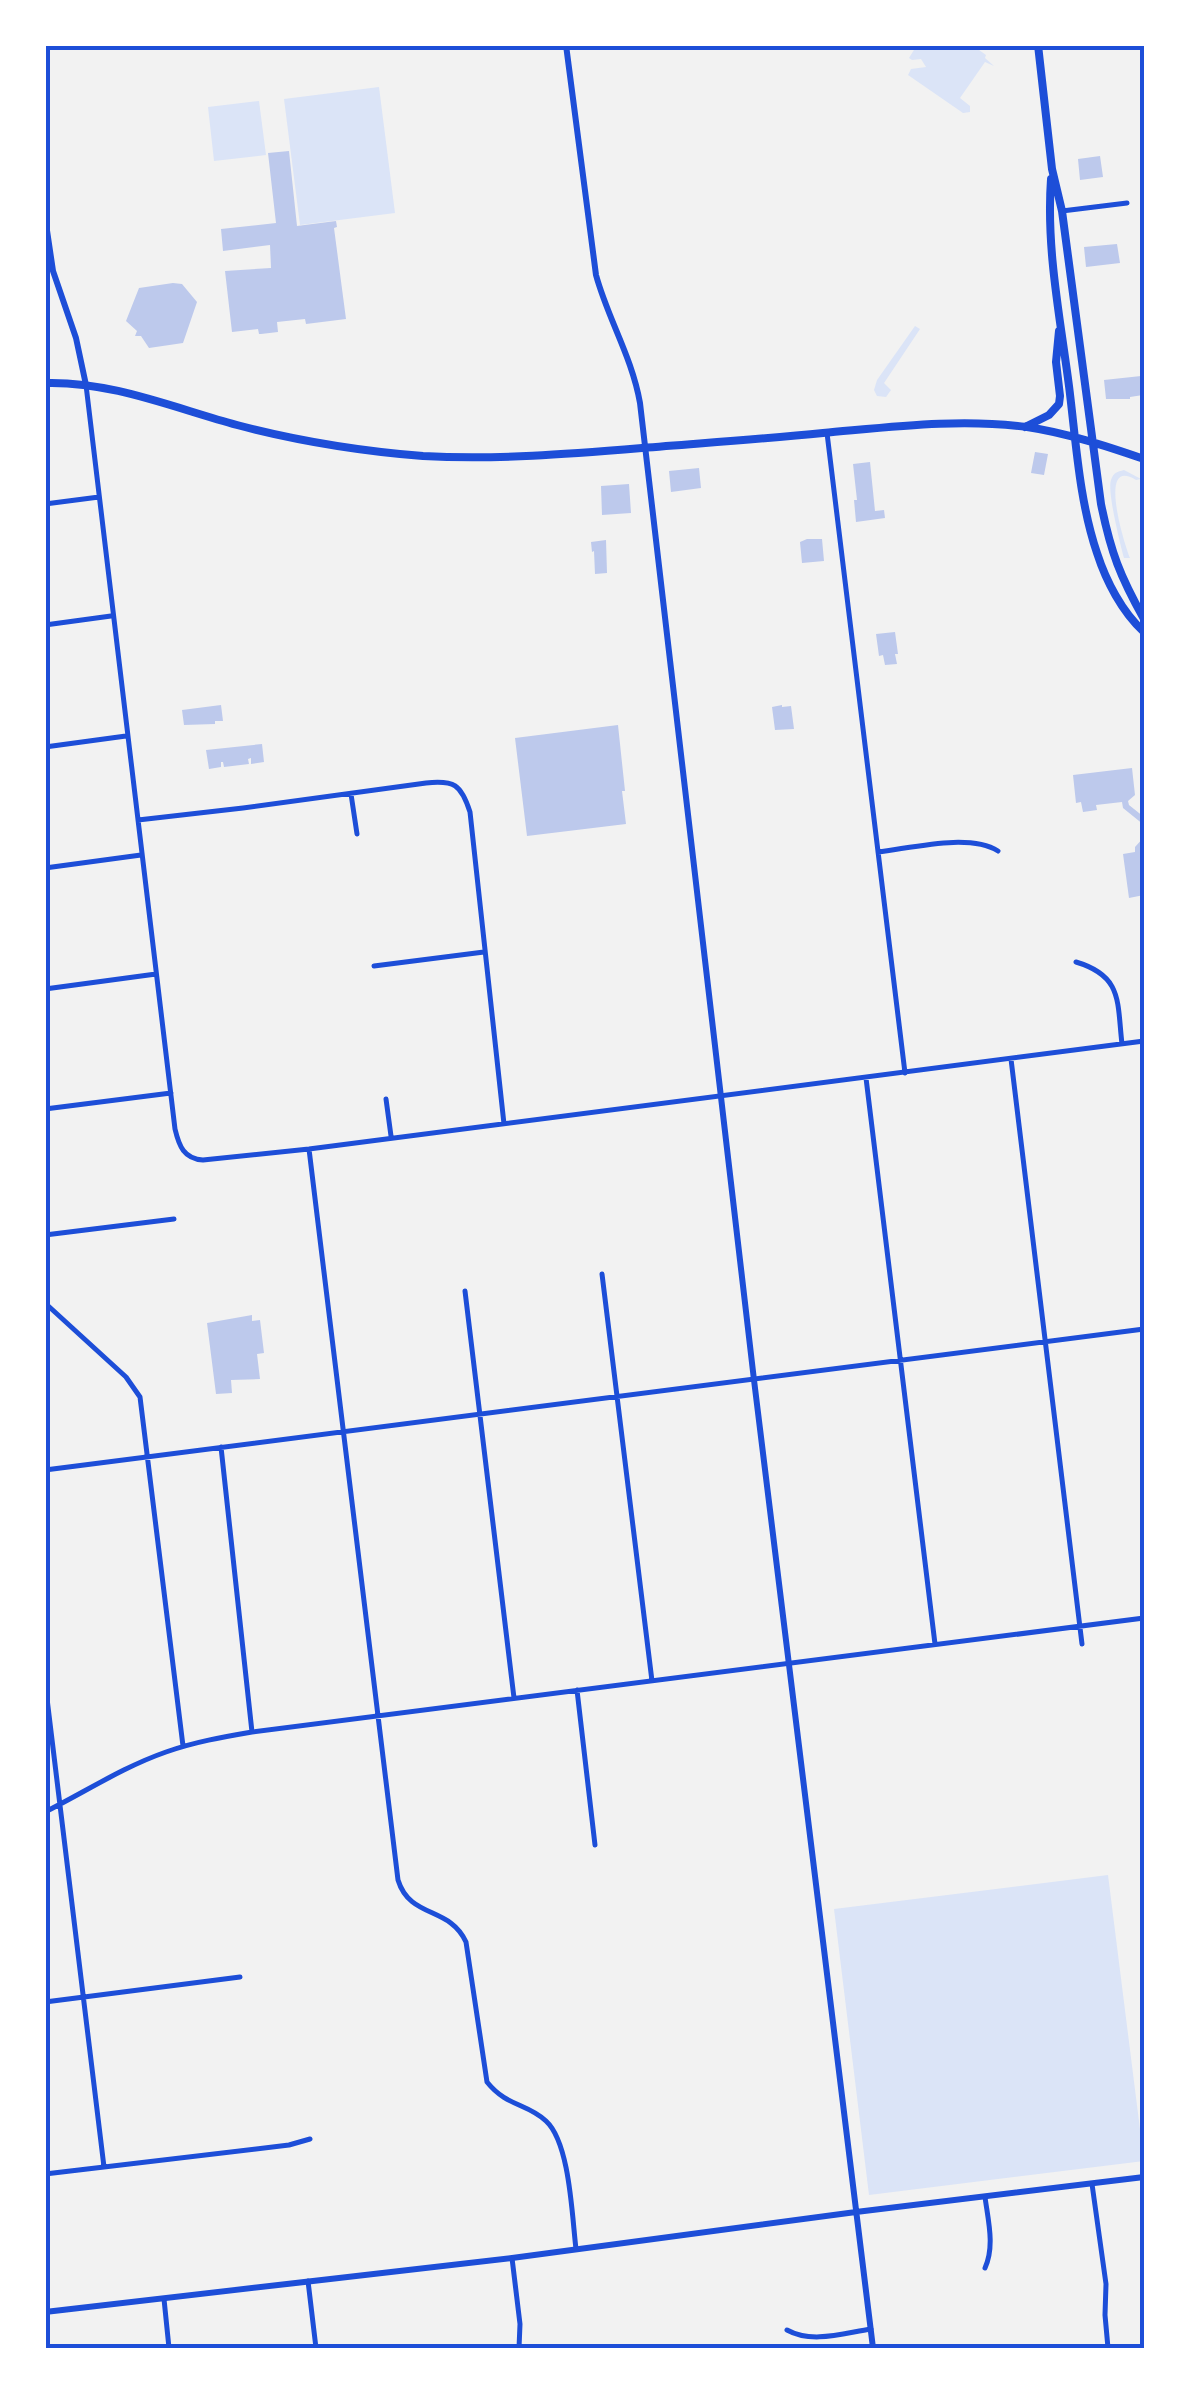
<svg xmlns="http://www.w3.org/2000/svg" width="1189" height="2393" viewBox="0 0 1189 2393" font-family="'Space Grotesk',sans-serif">
<rect width="100%" height="100%" fill="#f2f2f2"/>
<!-- green -->
<path fill="#dbe4f7" d="M917,45H972L986,55L985,58L994,66L985,62L960,98L970,106V112L963,113L908,75L911,69L926,67L921,59L912,60L909,58Z
M379,87L395,213L300,225L284,99Z
M259,101L266,155L214,161L208,107Z
M915,326L920,329L884,383L891,390L886,397L877,396L874,390L877,380Z
M1124,470L1141,479L1136,480C1097,456 1124,543 1130,558H1124C1120,543 1107,491 1111,480C1114,472 1117,472 1124,470Z
M1108,1875L1144,2161L869,2195L834,1909Z"/>
<!-- building -->
<path fill="#bdc9ec" d="M289,151L297,226L336,221L337,227L334,228L346,319L306,324L305,319L277,322L278,332L261,334H259L258,329L232,332L225,271L271,268L270,245L223,251L221,229L276,223L268,153Z
M1100,156L1103,177L1080,180L1078,159Z
M1117,244L1120,263L1086,267L1084,247Z
M173,283L182,284L197,302L183,343L149,348L141,336H135L137,331L126,321L139,288Z
M1141,376L1143,395L1130,397V399H1106L1104,380Z
M1035,452L1048,454L1044,475L1031,473Z
M870,462L875,511L884,510L885,518L856,522L854,500H857L853,464Z
M699,468L701,488L671,492L669,471Z
M629,484L631,513L602,515L601,486Z
M807,539H822L824,561L802,563L800,542Z
M606,540L607,573L595,574L594,551L592,552L591,542Z
M895,632L898,654H895L897,664L885,665L883,655L879,656L876,634Z
M221,705L223,721H215V724L184,725L182,710Z
M782,705V707L791,706L794,729L775,730L772,707Z
M618,725L625,791H622L626,824L527,836L515,738Z
M262,744L264,762L251,764V758L248,759L249,764L224,767L223,762H221V767L209,769L206,750Z
M1132,768L1135,795L1128,801L1129,805L1144,817V825L1123,808L1122,802L1096,805L1097,810L1083,812L1081,802L1076,803L1073,775Z
M1144,837V895L1129,898L1123,854L1135,852V847Z
M252,1315V1321L260,1320L264,1353L257,1354L260,1379L231,1380L232,1393L216,1394L207,1323Z"/>
<g fill="none" stroke-linecap="round" stroke-linejoin="round">
<!-- minor -->
<path stroke="#1d4ed8" stroke-width="5" d="M1062,211L1127,203
M86,385L175,1129C179,1146 184,1159 203,1160L309,1149L1144,1041
M827,433L905,1073
M45,504L99,497
M45,625L111,616
M45,747L126,736
M351,794L357,834
M138,820L243,808L426,783C454,780 461,784 470,812L504,1124
M878,852C912,848 969,833 998,851
M45,868L141,855
M1076,962C1123,976 1117,1002 1122,1044
M374,966L484,952
M45,989L156,974
M1011,1059L1082,1644
M866,1078L935,1644
M386,1099L391,1136
M45,1109L171,1093
M309,1149L398,1880C410,1919 450,1906 466,1942L487,2082C507,2107 527,2103 546,2121C570,2143 572,2217 576,2249
M45,1235L174,1219
M602,1274L652,1681
M465,1291L514,1698
M45,1303L126,1377L140,1397L183,1746
M221,1447L252,1732
M45,1470L1144,1329
M45,1682L104,2167
M577,1690L595,1845
M45,1812C85,1792 123,1767 166,1752C194,1742 223,1737 252,1732L1144,1618
M45,2002L240,1977
M45,2174L289,2145L310,2139
M1092,2184L1106,2284L1105,2315L1108,2348
M512,2258L520,2324L519,2348
M985,2268C995,2246 988,2220 985,2197
M308,2281L316,2348
M164,2299L169,2348
M787,2330C812,2344 844,2333 871,2329"/>
<!-- tertiary -->
<path stroke="#1d4ed8" stroke-width="6" d="M566,45L596,275C608,319 632,357 640,403L754,1380L873,2348
M45,217L53,271L76,338L86,385
M45,2312L512,2258L856,2212L1144,2177"/>
<!-- secondary -->
<path stroke="#1d4ed8" stroke-width="8" d="M1038,45L1052,169L1062,211L1101,504C1111,553 1120,576 1144,619
M1051,179C1046,248 1060,317 1069,386C1076,441 1079,500 1097,553C1106,581 1122,612 1144,632
M45,383C111,381 174,408 237,425C298,441 360,451 423,456C496,460 569,454 642,448C703,443 763,439 823,433C891,427 959,418 1027,427C1067,433 1106,446 1144,459
M1025,427L1049,415L1059,404L1060,396L1056,362L1059,331"/>
</g>
<!-- border -->
<rect width="1189" height="2393" fill="none" stroke="#ffffff" stroke-width="95"/>
<rect x="48" y="48" width="1094" height="2298" fill="none" stroke="#1d4ed8" stroke-width="4"/>
</svg>
